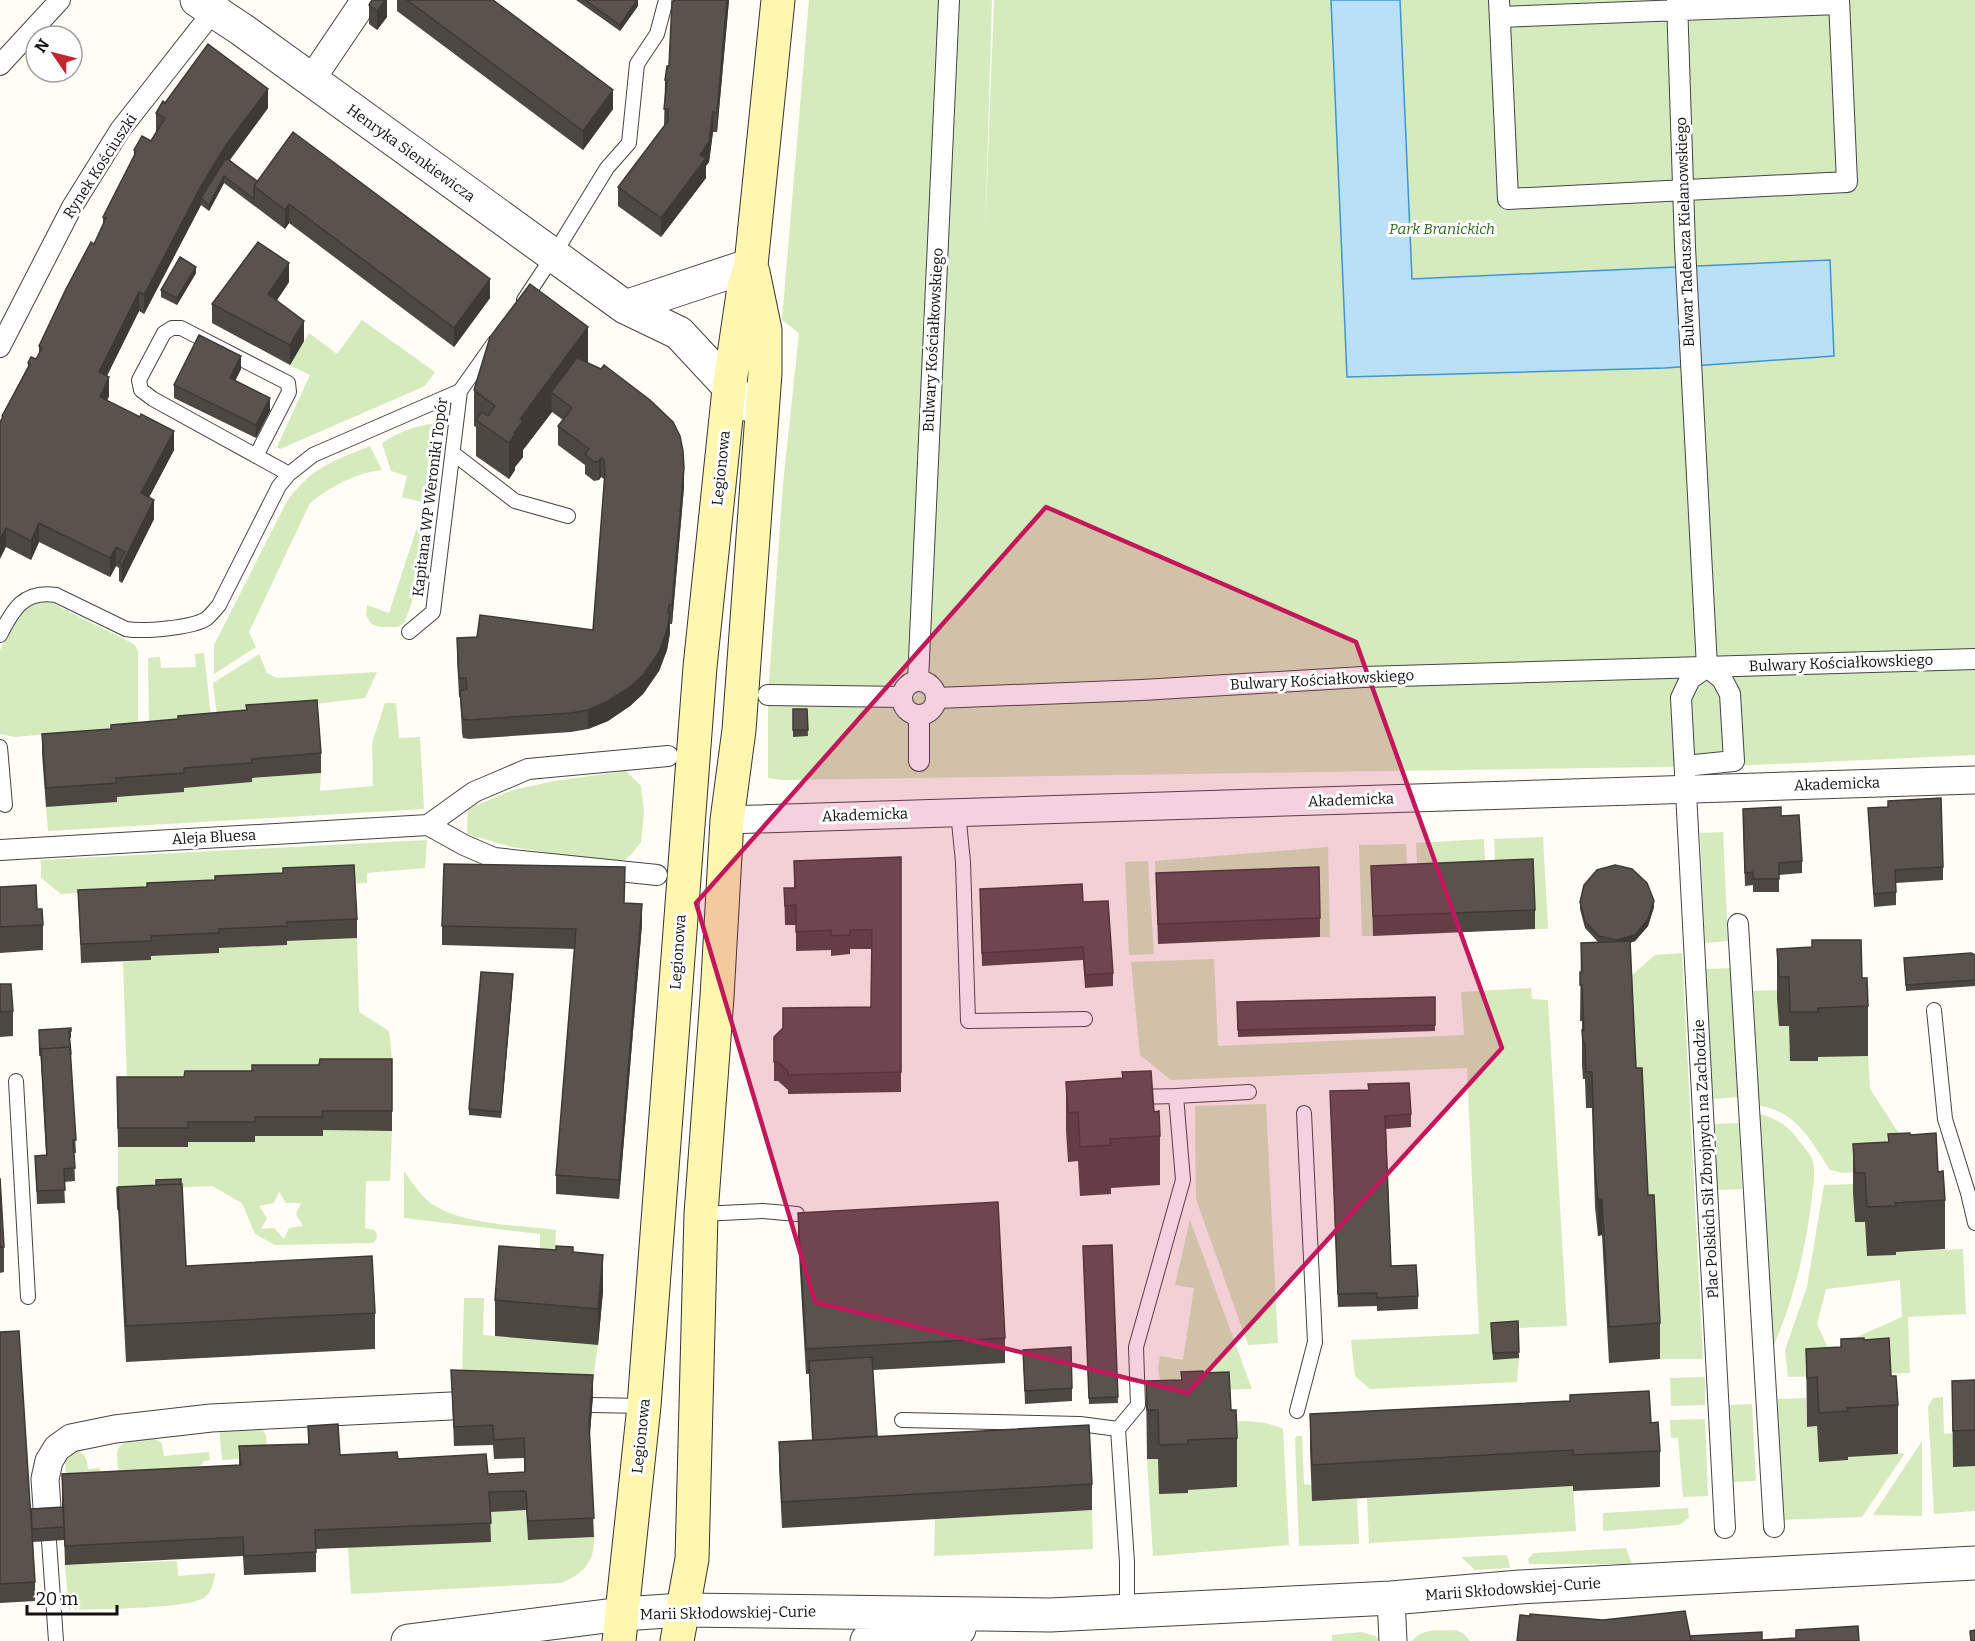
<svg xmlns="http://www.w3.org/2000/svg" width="1975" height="1641" viewBox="0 0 1975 1641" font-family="Bitter,serif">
<rect width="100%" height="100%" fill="#fffdf5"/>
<!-- green -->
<path fill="#d5ebbd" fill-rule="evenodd" d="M809,0H992L985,236L994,0H1975V755L1732,766L782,780L768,778V695L783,485L799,333L782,320Z
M362,320L435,372L425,386L280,449L277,447L310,375L290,365L309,333L337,354Z
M437,423L419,581L405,622L398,627H380L371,624L366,615L367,605L389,613L425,503L402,497L407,476L391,471L382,443C398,432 418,425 437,423Z
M370,446L382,470C353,474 333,485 310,503L249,632L256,647L214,674V645L286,503C311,467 332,462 370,446Z
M50,602L134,644L138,651V726L15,737L0,734V650L18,617L26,608L38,603Z
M204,653L211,717L149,724L148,658L160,657L161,668L196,667L195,654Z
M259,654L267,673L277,678L377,672L365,698L217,716L213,683Z
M385,703H396L399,738L420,737L424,809L48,831L46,807L116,802V797L184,792V788L252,782V778L321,773L320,791L373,786L372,743Z
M626,771L641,786L644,811L641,842L630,856L621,861L565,855L512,847L467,834L468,809L513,790L554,781Z
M1723,832L1728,941L1705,943L1700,833Z
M1543,837L1548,929H1535L1532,878L1496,880L1494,839Z
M1484,839L1486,880L1418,883L1416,843Z
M427,840L425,868L367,873V883L283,887L147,906L78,909V893L61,894L41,878V860Z
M1406,844L1408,884L1373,936H1362L1359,845Z
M1328,847L1330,937H1320L1319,886L1156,892L1155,861Z
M1148,861L1154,954L1129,955L1125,862Z
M357,938L359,1012L389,1031L392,1060L127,1083L123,962L151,960V956L219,953V948L287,945V941Z
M1682,953L1703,1359H1660L1636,1104L1630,977L1655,955Z
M1214,959L1218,1046L1464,1035L1461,992L1531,988L1532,999L1548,1000L1567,1326L1518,1328L1519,1358L1517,1382L1370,1389L1355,1376L1351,1340L1479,1334L1467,1068L1171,1080L1140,1055L1131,962Z
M1731,968L1738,1097L1713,1099L1706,969Z
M1812,989L1789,1026L1790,1061L1818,1057L1868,1055L1870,1089L1921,1167L1842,1173L1830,1170C1810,1139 1794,1108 1754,1105L1748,991Z
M1266,1104L1278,1343L1248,1345L1196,1199L1195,1106Z
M1753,1114C1770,1114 1786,1124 1796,1137C1801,1144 1809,1152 1812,1159C1817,1173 1812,1191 1811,1205C1804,1258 1792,1305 1770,1354Z
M1739,1123L1742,1189L1717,1190L1714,1124Z
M322,1130L392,1131L390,1181H366L365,1228L374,1230L376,1232L377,1238L373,1243L275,1245L255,1234L242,1203L212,1186L118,1190V1147H187L188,1142H255V1136H323ZM279,1192L286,1203H301L296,1214L303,1226L289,1228L284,1239L274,1228L261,1229L267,1218L259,1206L274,1203Z
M404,1171C411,1181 418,1192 427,1200C455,1225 519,1225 556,1230L555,1250L552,1253L540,1249V1234L404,1218Z
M1888,1183L1865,1222L1867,1256L1895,1252L1963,1249L1966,1314L1908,1317L1910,1373L1862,1374L1850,1340L1902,1317L1900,1280L1826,1289L1817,1324L1829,1350L1853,1376L1788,1377L1785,1350L1807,1287L1824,1185Z
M1190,1220L1252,1389L1169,1391C1157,1378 1157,1373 1160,1356L1183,1360L1194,1288L1175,1285Z
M464,1298H484L483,1335L598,1345L593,1379L462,1375Z
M1705,1377V1405L1671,1406L1670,1378Z
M1943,1397L1944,1434L1953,1433L1975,1466V1511L1934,1514L1928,1407L1933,1398Z
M1806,1398L1807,1427L1817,1426L1819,1462L1847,1457L1905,1453L1862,1517L1780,1520L1774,1399Z
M1752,1404L1756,1481L1733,1482L1729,1405Z
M1705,1419L1708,1496L1683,1497L1678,1438H1671L1670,1420Z
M1229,1421C1248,1421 1267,1421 1283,1429L1289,1545L1153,1556L1147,1459H1158L1160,1494L1188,1490L1237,1487Z
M219,1427L262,1428L266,1436L267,1449L256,1458L222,1460Z
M1297,1436H1302L1304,1484L1312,1485V1500L1357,1499L1359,1544L1299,1546L1295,1439Z
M152,1438L162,1443L164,1456L209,1452L210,1460L204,1461L190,1480L120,1483C116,1444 110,1443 152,1438Z
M1922,1441V1516L1873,1515Z
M75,1450C86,1453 87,1459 88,1469L100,1468L101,1484L66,1486L65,1458Z
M1573,1486L1576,1531L1369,1543L1367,1498Z
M1688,1508L1689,1518L1679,1525L1603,1531V1513Z
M526,1510L528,1540L594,1537C595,1562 583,1574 561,1583L351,1594L348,1548L489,1512Z
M1092,1510L1093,1549L934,1556L935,1519Z
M1626,1548L1632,1564H1529L1528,1559L1534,1553Z
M1506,1555L1509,1561L1510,1568L1475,1570L1461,1557Z
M177,1561L178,1576L215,1573C214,1581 212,1592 204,1598C186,1609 94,1609 69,1610L65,1565Z
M1456,1630L1464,1634L1470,1641H1412C1422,1627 1440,1631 1456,1630Z
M1361,1632L1375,1636L1382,1641H1332V1635Z"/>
<!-- water -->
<path fill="#b9e0f7" stroke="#3f96cf" stroke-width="1.5" d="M1331,0H1400L1412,279L1830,260L1834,356L1665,368L1347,377Z"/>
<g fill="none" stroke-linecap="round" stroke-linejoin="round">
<!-- service casing -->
<g stroke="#444" stroke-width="16">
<path id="service" d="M524,300L553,256L607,168L629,143L637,64L657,34L666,0
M454,454L515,501L568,516
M256,456L289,392L288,383L181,328H172L164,333L139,380L141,390L153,399L289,474
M409,632L433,612L460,391L494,343
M0,635C13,609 24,590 56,595L126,629C143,632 191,628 206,619C211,615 215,610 219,605L279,486L289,474L313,455L460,391
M0,747L5,805
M958,812L963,862L968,1021L1085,1019
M1934,1010L1945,1119L1968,1193L1975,1223
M16,1081L28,1297
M1176,1096L1249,1092
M701,1214L763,1211L797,1214
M592,1405L644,1406
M1297,1411L1315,1342L1304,1113
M902,1420L1080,1424L1118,1429
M49,1541L56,1641
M1127,1611V1562L1118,1429L1138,1405L1136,1347L1183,1180L1176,1096L1135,1097"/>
</g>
<!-- pedestrian casing -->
<g stroke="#444" stroke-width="22">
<path id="pedestrian" d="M1499,0L1508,199L1847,182L1839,0
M1677,0L1685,247L1707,667
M1500,17L1839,4
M0,65L60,0
M0,347L72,207L120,130L219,4
M1707,667L1690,679L1681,698L1725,1528
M902 698a17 17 0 1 1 34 0a17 17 0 1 1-34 0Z
M918,681L949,0
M768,695L902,697
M937,698L1142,690L1363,677L1975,659
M919,715V761
M1685,766L1734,761L1730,694L1722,679L1707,667
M428,825L474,792L528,769L668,756
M428,825L464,845L494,858L657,875
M0,850L428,825
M1738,924L1774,1527"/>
</g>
<!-- minor casing -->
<g stroke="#444" stroke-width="29">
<path id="minor" d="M311,80L365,0
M727,820L1975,780
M48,1521L45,1479L49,1461L57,1448L71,1438L115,1429L211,1418L451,1406
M1391,1598L1393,1641"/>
</g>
<!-- tertiary casing -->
<g stroke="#444" stroke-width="35">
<path id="tertiary" d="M197,0L241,29L625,307L679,333L745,404
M625,307L751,265
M408,1641L622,1614L683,1610L1050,1615L1391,1598L1520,1587L1975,1563
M867,1641L959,1629"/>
</g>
<!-- secondary casing -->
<g stroke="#333" stroke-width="35">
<path id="secondary" d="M619,1641L644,1406L700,667L729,389L744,287L751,265L778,0
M677,1641L692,1559L701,1214L717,997L727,820L739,730L765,373V330L753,272"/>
</g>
<!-- service -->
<use href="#service" stroke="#fff" stroke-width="14"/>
<!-- pedestrian -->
<use href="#pedestrian" stroke="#fff" stroke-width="20"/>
<!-- minor -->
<use href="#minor" stroke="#fff" stroke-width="27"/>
<!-- tertiary -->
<use href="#tertiary" stroke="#fff" stroke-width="33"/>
<!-- secondary -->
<use href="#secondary" stroke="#fff6b0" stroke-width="33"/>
</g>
<!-- wall -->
<path fill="#4d4742" d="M387,0V17L377,30L369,24V5Z
M397,0H493L613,109L583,150L397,11Z
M576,0H638V6L620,31Z
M674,0H729L717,132H713L709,162L706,166V178L661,237L618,206V187L664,126L665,80L669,66Z
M165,103L268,108L230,160L257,181L490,298L454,347L289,223L285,229L224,183L209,211L201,205L144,314L139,311L107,376L109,396L107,400L174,450L149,497L154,519L122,583L119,581V568L116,566L110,577L39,542L31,560L6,547L2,416L28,366V363L36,359L39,354V346L94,244L103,225V217L134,156V150L151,141L156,132V113Z
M196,273L177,305L161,297V290Z
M289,282L276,301L304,341L290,365L212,323V304Z
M588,363L684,487L672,624H670V633L667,650L659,671L643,694L630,706L608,721L588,729L571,732L469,739L463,738L462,733L460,697H459L457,657V638L593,630L604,483V479L601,477L599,480L594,481L585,474V465L558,445V426L563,420L552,412L523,450V457L515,467V470L509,479L476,456V427L474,426V390Z
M241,369L235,381L270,411L256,438L174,398V385Z
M246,705L321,753V773L252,778V782L184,788V792L117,797V802L46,807L42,754V734L111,729L246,710Z
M793,709H807L808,736L793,737Z
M1868,808L1943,867V880L1896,883V905L1874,907Z
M1781,816L1802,861V873L1779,875V892H1753V885L1745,886L1743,822Z
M901,857V1092L788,1094V1090L778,1081H774V1037L871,1007L872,949H850V954L831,956V950L796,951V925H785L784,888H794V861Z
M1371,866L1535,910V929L1373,936Z
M1156,873L1320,918V937L1158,944Z
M0,887L37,909L43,925V950L0,953Z
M980,889L1083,902L1113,973V986L1085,988L1083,960L982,966Z
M78,890L357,919V938L287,941V945L219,948V953L151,956V960L81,963Z
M1580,902L1654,907L1648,926L1635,941L1630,943L1636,1068L1660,1323V1359L1609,1363L1602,1235L1598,1236L1595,1207L1592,1108H1586L1585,1079H1583L1582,1066V1021H1580L1581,943L1598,942L1585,928L1580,909Z
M624,903L642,924L619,1199L556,1194V1175L575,949L442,945V926Z
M1777,949L1862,978L1868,1006V1056L1818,1057V1061H1790L1789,1026H1779L1777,999Z
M1975,955V986L1906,991L1904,958Z
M513,980L501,1118L469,1115V1109Z
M0,984L13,1011V1036L0,1037Z
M1435,997V1031L1238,1037L1237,1002Z
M39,1030L71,1031V1038H69L71,1054V1060L76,1153H74L75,1181L64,1182L65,1203L37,1204L35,1156L46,1155Z
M392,1059V1131L323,1130V1136H255V1142H188V1147H118L117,1096L184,1077Z
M1066,1082L1154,1112L1160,1136V1185L1111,1188V1194L1080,1196L1078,1161L1068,1162L1066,1131Z
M1330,1091L1411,1114V1127L1386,1129L1391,1266L1418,1296V1309L1377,1311V1306L1338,1307Z
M1910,1135L1938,1172L1945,1200V1249L1896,1252V1255L1867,1256L1865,1222H1855L1853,1193V1144L1888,1142Z
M0,1178L4,1247V1272L0,1273Z
M117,1188L186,1266L375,1313V1349L126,1362Z
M798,1213L1005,1338V1363L873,1370L877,1436L1092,1484V1510L782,1528L779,1467V1442L812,1440L809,1374H806L798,1238Z
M1112,1245L1118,1403L1089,1404L1083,1246Z
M573,1252L603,1291L598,1345L495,1336V1300Z
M1518,1321L1519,1358L1493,1360L1491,1329Z
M0,1332L31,1509L62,1507V1474L239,1465V1446L308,1444V1426L340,1455L398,1459L488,1474L524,1472V1458L494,1459L493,1445L454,1446L451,1370L593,1395L590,1435L594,1537L528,1540L526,1510L490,1512L491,1542L316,1549V1572L244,1575L243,1556L65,1565L64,1534V1540L33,1542L35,1582V1601L0,1603Z
M1864,1340L1891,1376L1898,1405V1454L1848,1457V1460L1819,1462L1817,1426L1807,1427L1806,1349L1841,1347Z
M1023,1350L1072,1388V1401L1025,1404Z
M1181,1372L1203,1373L1231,1410L1237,1438V1487L1188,1490V1493L1159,1494L1158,1459H1147L1146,1381L1181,1380Z
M1975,1380V1466L1953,1467L1952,1381Z
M1310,1414L1651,1423L1660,1451V1487L1573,1491V1486L1312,1501L1310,1450Z"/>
<!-- shaded-wall -->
<path fill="#3f3936" d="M385,0H387V17L377,30V11Z
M638,0V6L620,31V25Z
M727,0H729L717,132V113Z
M268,89V108L201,198V205L144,314V295L201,186L226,145Z
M613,90V109L583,150V131Z
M713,112V132L709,162L706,166V178L661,237V218L700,155Z
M224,176V183L209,211V205Z
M289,204V223L285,229V210Z
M289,263V282L268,314V294Z
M196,267V273L177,305V298Z
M490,279V298L454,347V328Z
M139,292V311L99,391V372Z
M304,321V341L290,365V345Z
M588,327V363L551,392L552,412L523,450V457L515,467V470L509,479V443L520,419Z
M241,356V369L230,391V378Z
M109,377V396L100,416V397Z
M270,398V411L256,438V425Z
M174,431V450L141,513V493Z
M601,458V477L599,480V461Z
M684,468V487L672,624V605Z
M154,500V519L122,583V564Z
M39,523V542L31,560V541Z
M6,528V547L0,559V539Z
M116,547V566L110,577V558Z
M670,613V633L667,650L659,671L643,694L630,706L608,721L588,729V710L669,623Z
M1654,901V907L1648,926L1635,941L1616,947V940Z
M642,904V924L619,1199V1180Z
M513,974V980L501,1118V1112Z
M1602,1199V1235L1598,1236V1200Z
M603,1255V1291L598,1345V1309Z
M593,1375V1395L589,1443V1424Z"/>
<!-- building -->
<path fill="#5a524d" stroke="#3f3936" stroke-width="1.5" d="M372,0H385L377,11L369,5Z
M407,0H493L613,90L583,131Z
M585,0H637L620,25Z
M674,0H727L717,113L713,112L709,142L700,155L706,158L661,218L618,187L668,121V109H664L667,80H665L667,66H669L672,1H674Z
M208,44L268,89L226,145L201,186L144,295L139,292L99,372L109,377L100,397L140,417L141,414L174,431L141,493L154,500L122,564L119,562L125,552L116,547L110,558L39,523L31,541L6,528L0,539V422L3,417L2,416L30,364L28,363L31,357L36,359L42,348L39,346L66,289L91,242L94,244L106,218L103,217L136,152L134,150L142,136L151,141L165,118L156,113L163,101L165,103Z
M293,132L490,279L454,328L289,204L285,210L254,186Z
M226,158L257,181L254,186V199L224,176L209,205L201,198Z
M258,242L289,263L268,294L304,321L290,345L212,304Z
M180,257L196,267L177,298L161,290Z
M530,284L588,327L520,419L523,421L514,433L515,434L509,443L476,420L482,412L488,416L495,406L474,390L490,337Z
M199,335L241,356L230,378L270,398L256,425L174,385Z
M577,358L601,369L604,365L650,400L673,422L680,436L683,451L684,468L672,605H669L668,613H670L667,630L659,652L643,675L630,687L608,701L588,710L571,713L469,720L463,719L462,714L460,691L467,689L466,678H459L457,638L477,637L480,615L593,630L605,472L604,460L601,458L599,461L594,462L585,454L589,449L558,426L572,408L551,392Z
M317,700L321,753L252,759V763L184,768V773L116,778L117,783L46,788L42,734L111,729V725L178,719V716L247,710L246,705Z
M793,709H807L808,730H793Z
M1941,798L1943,867L1895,870L1896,892L1874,894L1868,808L1888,807V801Z
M1781,807V816L1799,815L1802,861L1779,863V879H1753V872L1745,873L1743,809Z
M901,857V1072L788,1075V1071L778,1062H774V1037L783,1028V1008L871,1007L872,930H850V935L831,936V930L796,932V905L785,906L784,888H795L794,861Z
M1533,859L1535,910L1373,916L1371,866Z
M444,864L625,867L624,903L642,904L619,1180L556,1175L576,929L442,926Z
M354,865L357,919L287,922V926L219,929V933L151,936V941L81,944L78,890L147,887V883L215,880V876L283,873V868Z
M1615,865L1632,869L1647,883L1654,901L1648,919L1635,935L1616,940L1599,936L1585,922L1580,902L1584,885L1597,870Z
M1319,867L1320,918L1158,924L1156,873Z
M1082,884L1083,902L1108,901L1113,973L1085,975L1083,947L982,953L980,889Z
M36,885L37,909H42L43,925L0,927V887Z
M1812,940H1861L1862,978H1867L1868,1006L1818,1008V1012H1790L1789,977H1779L1777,949L1812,947Z
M1630,941L1636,1068H1642L1648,1195H1654L1660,1323L1609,1327L1602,1199L1598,1200L1595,1171L1592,1072H1586L1585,1043H1583L1582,1030H1584L1582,985H1580V972H1582L1581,943Z
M1971,953L1975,955V980L1906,985L1904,958Z
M481,972L513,974L501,1112L469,1109Z
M0,984H11L13,1011L0,1012Z
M1435,997V1025L1238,1030L1237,1002Z
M71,1028V1031H69L71,1054H70V1047L41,1049L40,1056L39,1030Z
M70,1047L76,1140H73L75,1168L64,1169L65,1190L37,1191L35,1156L47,1155L41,1049Z
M320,1059H392V1111H322L323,1117H255V1122H188V1128H118L117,1077H184L185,1071H252V1065H319Z
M1151,1071L1154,1112L1159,1111L1160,1136L1110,1139L1111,1145L1080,1147L1078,1112L1068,1113L1066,1082L1123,1078L1122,1072Z
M1409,1083L1411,1114L1385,1116L1391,1266L1416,1265L1418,1296L1377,1298V1293L1338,1294L1330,1091L1369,1090L1368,1084Z
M1910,1133V1135L1936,1133L1938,1172L1943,1171L1945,1200L1895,1203L1896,1206L1867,1207L1865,1173H1855L1853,1144L1889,1142L1888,1134Z
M0,1178L4,1247H0Z
M181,1179V1184L156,1185V1180Z
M182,1184L186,1266L372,1256L375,1313L126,1326L118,1187Z
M117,1188H118V1210Z
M998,1202L1005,1338L806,1349L798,1213Z
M1112,1245L1118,1397L1089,1398L1083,1246Z
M499,1246L556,1250V1246L573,1247V1252L603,1255L598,1309L495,1300Z
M1518,1321L1519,1352L1493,1353L1491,1323Z
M19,1331L35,1582L0,1584V1332Z
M1864,1338V1340L1889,1338L1891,1376H1896L1898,1405L1847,1408L1848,1411L1819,1413L1817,1377L1807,1378L1806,1349L1841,1347V1339Z
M1071,1347L1072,1388L1025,1391L1023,1350Z
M872,1357L877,1436L813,1440L809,1361Z
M451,1370L593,1375L589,1424L594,1518L528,1521L526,1491L489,1492L491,1523L315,1530L316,1552L244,1556L243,1537L65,1546L62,1474L241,1465L239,1446L309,1444L308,1426L338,1424L340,1455L397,1452L398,1459L486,1454L488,1474L525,1472L524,1438L494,1440L493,1425L454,1427Z
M1203,1371V1373L1229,1372L1231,1410H1236L1237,1438L1188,1440V1444L1159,1445L1158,1410H1147L1146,1381L1182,1380L1181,1372Z
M1975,1380V1430L1953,1431L1952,1381Z
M1649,1391L1651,1423L1658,1422L1660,1451L1573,1455V1450L1312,1465L1310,1414L1570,1401V1395Z
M1089,1425L1092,1484L782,1502L779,1442Z
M63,1507L64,1527L32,1529L31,1509Z
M1685,1611L1691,1641H1517L1520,1615L1530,1616V1614L1603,1620Z
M1858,1626L1859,1641H1691L1690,1636L1762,1632V1640L1796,1638V1630Z
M1975,1630V1641H1971L1970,1631Z"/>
<!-- marked area -->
<path fill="#c2185b" fill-opacity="0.2" stroke="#c2185b" stroke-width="4.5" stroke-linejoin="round" d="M1046,507L1356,642L1502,1048L1188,1393L815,1302L696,903Z"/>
<g text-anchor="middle" stroke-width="6" stroke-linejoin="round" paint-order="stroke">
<!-- street labels -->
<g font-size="15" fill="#111" stroke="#fff">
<text transform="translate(411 153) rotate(36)" y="5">Henryka Sienkiewicza</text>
<text transform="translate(100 166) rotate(-57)" y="5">Rynek Kościuszki</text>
<text transform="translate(1685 232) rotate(-92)" y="5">Bulwar Tadeusza Kielanowskiego</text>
<text transform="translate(933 340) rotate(-87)" y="5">Bulwary Kościałkowskiego</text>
<text transform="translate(721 468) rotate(-84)" y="5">Legionowa</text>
<text transform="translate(430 497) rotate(-83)" y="5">Kapitana WP Weroniki Topór</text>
<text transform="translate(1841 663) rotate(-2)" y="5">Bulwary Kościałkowskiego</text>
<text transform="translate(1322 680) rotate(-3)" y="5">Bulwary Kościałkowskiego</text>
<text transform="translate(1837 784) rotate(-2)" y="5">Akademicka</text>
<text transform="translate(1351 800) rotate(-2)" y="5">Akademicka</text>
<text transform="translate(865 815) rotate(-2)" y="5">Akademicka</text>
<text transform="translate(214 837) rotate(-3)" y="5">Aleja Bluesa</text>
<text transform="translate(678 952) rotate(-86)" y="5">Legionowa</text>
<text transform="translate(1706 1159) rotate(-93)" y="5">Plac Polskich Sił Zbrojnych na Zachodzie</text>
<text transform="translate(641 1436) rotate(-84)" y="5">Legionowa</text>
<text transform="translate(1513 1589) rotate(-4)" y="5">Marii Skłodowskiej-Curie</text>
<text transform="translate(728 1613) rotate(-1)" y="5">Marii Skłodowskiej-Curie</text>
</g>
<!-- park labels -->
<g font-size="15" font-style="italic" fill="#2f6b1f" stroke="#fff">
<text x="1442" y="234">Park Branickich</text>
</g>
</g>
<!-- north arrow -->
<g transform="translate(54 54) rotate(305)"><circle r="28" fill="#ffffff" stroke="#a0a0a0" stroke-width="1.5"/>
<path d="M0-4.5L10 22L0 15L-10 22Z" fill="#c4262e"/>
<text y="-9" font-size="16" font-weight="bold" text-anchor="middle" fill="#111111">N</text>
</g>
<!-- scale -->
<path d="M27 1605v9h90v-9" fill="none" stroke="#111111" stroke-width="3"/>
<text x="36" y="1605" font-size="18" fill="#111111" stroke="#ffffff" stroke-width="4.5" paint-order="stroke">20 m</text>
</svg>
